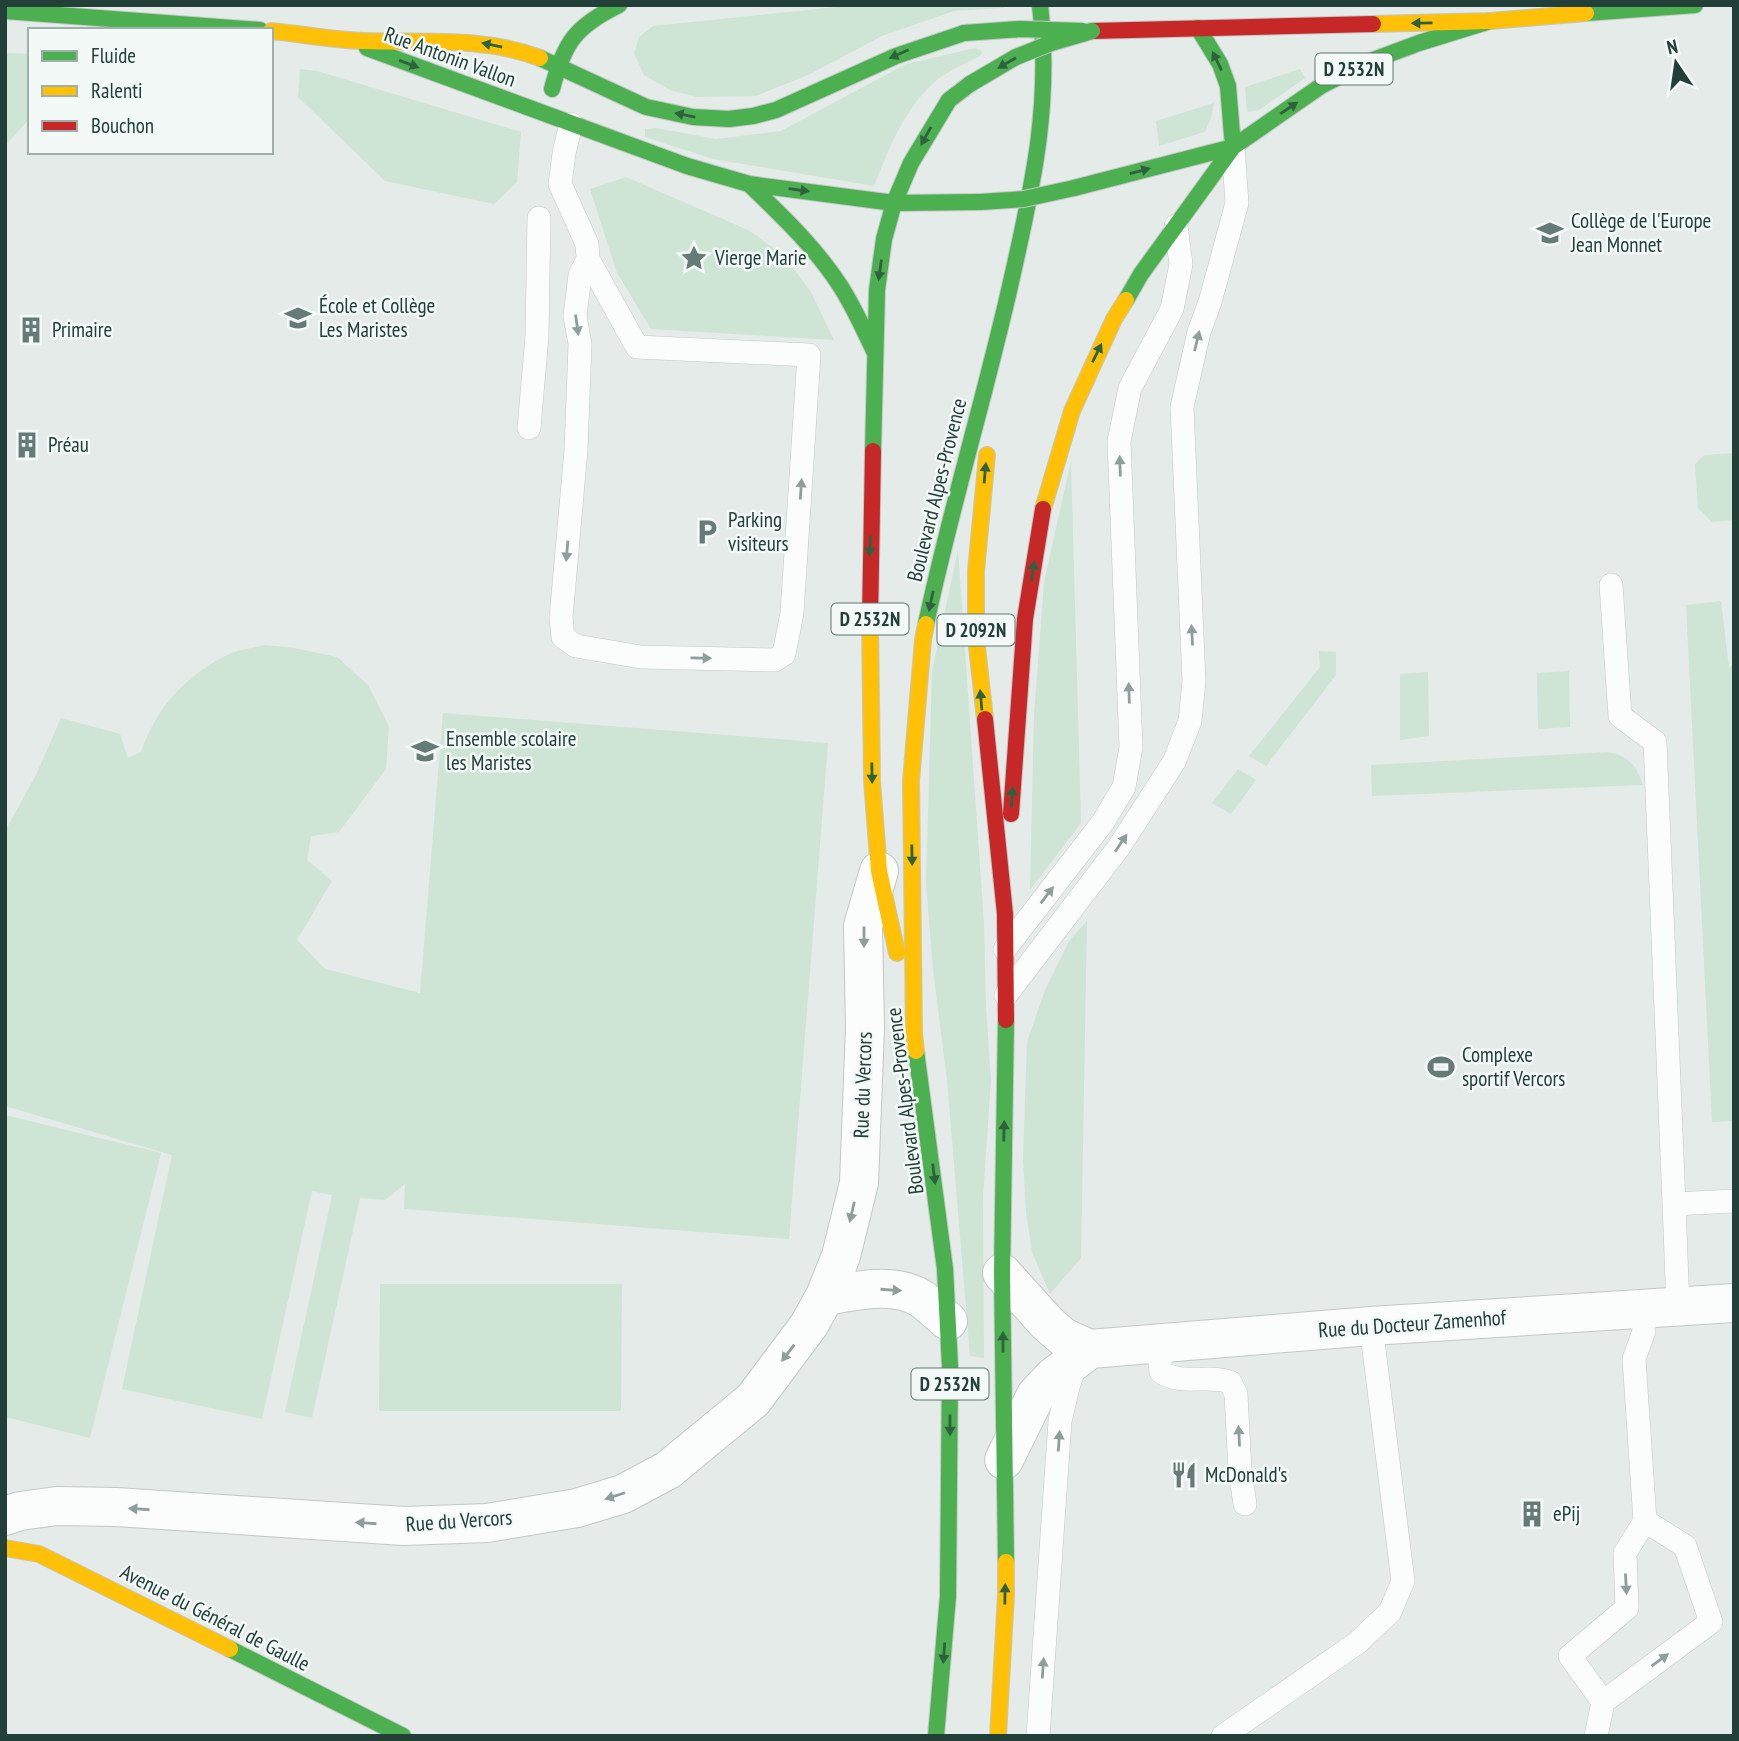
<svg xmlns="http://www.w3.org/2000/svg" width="1739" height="1741" viewBox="0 0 1739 1741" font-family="'PT Sans Narrow',sans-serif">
<rect width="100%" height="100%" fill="#e5ebe8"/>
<!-- green -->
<path fill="#cee4d5" d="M856,5H1003L1004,8L954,11L882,36L810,74L756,96L696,97L670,90L644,75L634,53L639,37L653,26Z
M975,48L982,51L981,55C968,63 951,69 938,79C906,105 889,148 874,186L713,159L645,137V129L656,128L716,139L781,131L906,64Z
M5,53L30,54V118L5,146Z
M300,69L317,71L521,132L517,182L494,204L385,181L298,97Z
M1300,69L1305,78L1259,110L1247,112L1245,87Z
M1214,103L1211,118L1205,132L1159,146L1156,121Z
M626,177L748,230L772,247L793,268L811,292L834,340L651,329L617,273L590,189Z
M1734,453V520L1712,522L1698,508L1695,464L1704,455Z
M1071,461L1081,823L1030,890L1034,715L1044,582Z
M958,550L984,924L986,1008L991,1080L983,1196L984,1358L970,1356L947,1080L933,970L926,883L932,671Z
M1721,601L1729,668L1734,663V1121L1712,1122L1686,605Z
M265,645L294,648L337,657L368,685L389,726L386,769L339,832L311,836L307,860L332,881L297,940L325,969L420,993L443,713L828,743L789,1239L404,1209L405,1184L385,1200L360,1198L312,1418L285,1412L332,1195L312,1191L262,1419L122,1389L172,1155L5,1106V831L36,775L61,718L120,734L128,758L141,752C156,708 188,672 232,653C242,649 254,648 265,645Z
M1319,651L1336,652V675L1266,766L1249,756L1320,667Z
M1569,671L1570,727L1538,729L1537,673Z
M1428,672L1429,736L1400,740V674Z
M1608,752C1629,756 1636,765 1643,785L1372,796L1371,765Z
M1238,769L1256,780L1231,814L1212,803Z
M1087,921L1081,1258L1050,1294L1032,1252L1026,1213L1023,1158L1027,1042L1045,990L1069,941Z
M5,1115L161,1153L90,1438L5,1417Z
M380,1284H622L621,1411H379Z"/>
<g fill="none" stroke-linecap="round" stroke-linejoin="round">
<!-- lane casing -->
<g stroke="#c2c8c5" stroke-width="24">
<path id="lane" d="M571,124L564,153L560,184L587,244L588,259L637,347L809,355L792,613L784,654L775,660L641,657L576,646L563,637L561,618L576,450L580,344L575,316L580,275L588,259
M529,428L537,336L539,218
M1611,585L1620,716L1655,742L1674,1204
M1005,949L1103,822L1124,787L1131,747L1119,441L1130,388L1172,309L1181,264L1176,226
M1006,995L1119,847L1174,762L1190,721L1194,681L1182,407L1199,332L1210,302L1237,203L1233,147
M1678,1307L1674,1204L1734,1201
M1642,1309L1644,1331L1634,1359L1645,1521L1625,1553L1627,1608L1570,1656L1603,1702L1711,1622L1685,1546L1645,1521
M1158,1343L1161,1372C1183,1386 1207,1374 1230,1382L1236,1394L1240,1471L1245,1504
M1038,1736L1060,1421L1068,1387L1077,1360
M1223,1736L1357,1643L1390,1612L1403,1581L1371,1326
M1596,1736L1603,1702"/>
</g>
<!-- street casing -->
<g stroke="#c2c8c5" stroke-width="40">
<path id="street" d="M1002,1273L1047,1323L1063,1337L1090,1349L1371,1326L1734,1303
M825,1296C856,1291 894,1281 922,1299C931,1306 940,1314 948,1321
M1004,1460L1036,1395L1053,1377L1090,1349
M5,1516L20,1511L57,1506L116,1507L404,1526L487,1523L577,1508L623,1494L668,1470L753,1400L809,1325L825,1296L841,1256L859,1183L865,1028L863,926L879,871"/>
</g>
<!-- fast casing -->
<g stroke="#c1c8c5" stroke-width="18">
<path id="fast" d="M5,11L260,30
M1586,13L1695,5
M1198,28L1220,64L1228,86L1233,147
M367,48L687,166L749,184L894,203L980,202
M540,58L646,107L693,117L729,119L753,116L776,110L896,56L964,33
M552,89C564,42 576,26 619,5
M749,184C781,215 814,246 839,284C853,305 863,328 874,351
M1074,188L1233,147
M1126,300L1141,274L1233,147L1321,86L1368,62L1419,43L1490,21
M873,451L877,290L884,239L894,203L911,163L949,100L970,84
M926,624C951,506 987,391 1013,273C1034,180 1051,101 1040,5
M916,1051L945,1269L950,1366L948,1596L936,1736
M1006,1562L1002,1273L1006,1020
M230,1649L403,1736"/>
</g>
<!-- slow casing -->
<g stroke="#c1c8c5" stroke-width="18">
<path id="slow" d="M1373,24L1490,21L1586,13
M271,31C302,34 332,40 363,41C423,43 482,36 540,58
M1043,509L1072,411L1114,319L1126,300
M870,620L872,781L879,871L897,953
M985,719L976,638V571L987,455
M916,1051L914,1034L911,781L923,640L926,624
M5,1548L39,1554L230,1649
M998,1736L1006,1595V1562"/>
</g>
<!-- jam casing -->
<g stroke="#c1c8c5" stroke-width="18">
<path id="jam" d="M1092,31L1373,24
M870,620L873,451
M985,719L1005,914L1006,1020
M1011,814L1025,619L1043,509"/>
</g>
<!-- lane -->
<use href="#lane" stroke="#fbfcfc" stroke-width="23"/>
<!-- street -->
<use href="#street" stroke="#fbfcfc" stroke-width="38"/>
<!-- fast -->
<use href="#fast" stroke="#4caf50" stroke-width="16"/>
<!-- slow -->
<use href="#slow" stroke="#ffc107" stroke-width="16"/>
<!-- jam -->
<use href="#jam" stroke="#c62828" stroke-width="16"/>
<!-- fast-bridge casing -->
<g stroke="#c1c8c5" stroke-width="18" stroke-linecap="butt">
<path id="fast-bridge" d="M964,33L1020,29L1083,31
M970,84L1016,57L1051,43L1092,31
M980,202L1024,199L1074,188"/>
</g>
<!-- fast-bridge -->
<use href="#fast-bridge" stroke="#4caf50" stroke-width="16"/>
</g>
<!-- one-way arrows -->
<defs><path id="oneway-solid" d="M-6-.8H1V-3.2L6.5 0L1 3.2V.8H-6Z" transform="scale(1.75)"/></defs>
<g fill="#2f613f">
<use href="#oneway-solid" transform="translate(1422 23) rotate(179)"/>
<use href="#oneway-solid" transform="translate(492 45) rotate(-168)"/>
<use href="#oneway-solid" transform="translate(899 54) rotate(156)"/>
<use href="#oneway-solid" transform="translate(1217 61) rotate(-116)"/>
<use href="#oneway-solid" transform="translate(1007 63) rotate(150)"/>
<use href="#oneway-solid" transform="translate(409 64) rotate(20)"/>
<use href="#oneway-solid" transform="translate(1289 108) rotate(-34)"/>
<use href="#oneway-solid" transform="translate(685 115) rotate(-168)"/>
<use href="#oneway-solid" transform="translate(926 136) rotate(119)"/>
<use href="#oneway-solid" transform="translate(1140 171) rotate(-15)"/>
<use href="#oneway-solid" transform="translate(799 190) rotate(8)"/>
<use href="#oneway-solid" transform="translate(880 270) rotate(98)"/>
<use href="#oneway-solid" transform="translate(1097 353) rotate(-64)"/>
<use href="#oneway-solid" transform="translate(985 473) rotate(-85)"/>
<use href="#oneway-solid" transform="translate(870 546) rotate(91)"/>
<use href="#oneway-solid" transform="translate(1033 571) rotate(-81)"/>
<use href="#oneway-solid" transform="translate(931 601) rotate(102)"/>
<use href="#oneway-solid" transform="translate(981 700) rotate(-95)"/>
<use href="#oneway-solid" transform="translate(872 773) rotate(89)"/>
<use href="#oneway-solid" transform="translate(1012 797) rotate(-86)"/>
<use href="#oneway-solid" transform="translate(912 855) rotate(89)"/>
<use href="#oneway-solid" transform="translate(1004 1131) rotate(-89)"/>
<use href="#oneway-solid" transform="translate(934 1174) rotate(83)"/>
<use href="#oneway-solid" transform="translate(1003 1342) rotate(-90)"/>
<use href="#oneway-solid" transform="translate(950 1425) rotate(90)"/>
<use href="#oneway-solid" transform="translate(1005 1594) rotate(-89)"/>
<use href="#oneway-solid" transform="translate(944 1653) rotate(94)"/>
</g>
<g fill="#8e9e9a">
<use href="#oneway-solid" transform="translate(577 325) rotate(82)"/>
<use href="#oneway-solid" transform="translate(1197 341) rotate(-76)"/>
<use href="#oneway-solid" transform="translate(1120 466) rotate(-92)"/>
<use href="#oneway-solid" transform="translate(801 489) rotate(-86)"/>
<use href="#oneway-solid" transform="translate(567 551) rotate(95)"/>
<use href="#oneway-solid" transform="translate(1192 635) rotate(-93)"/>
<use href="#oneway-solid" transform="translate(701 658) rotate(1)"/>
<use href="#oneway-solid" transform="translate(1129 693) rotate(-92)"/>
<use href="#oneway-solid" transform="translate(1121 843) rotate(-56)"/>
<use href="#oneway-solid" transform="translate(1047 895) rotate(-53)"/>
<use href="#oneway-solid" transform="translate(864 937) rotate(90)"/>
<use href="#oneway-solid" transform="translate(852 1212) rotate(103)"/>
<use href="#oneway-solid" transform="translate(891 1290) rotate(4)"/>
<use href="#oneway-solid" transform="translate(788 1353) rotate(127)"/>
<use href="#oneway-solid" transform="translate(1239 1436) rotate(-93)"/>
<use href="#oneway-solid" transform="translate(1059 1441) rotate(-86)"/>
<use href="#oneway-solid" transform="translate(615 1496) rotate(162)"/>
<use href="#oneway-solid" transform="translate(139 1509) rotate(-176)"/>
<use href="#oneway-solid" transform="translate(366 1523) rotate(-176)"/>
<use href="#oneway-solid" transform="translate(1626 1584) rotate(87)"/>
<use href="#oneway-solid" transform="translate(1660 1660) rotate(-36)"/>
<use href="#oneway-solid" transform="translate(1043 1668) rotate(-86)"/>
</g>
<!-- icons -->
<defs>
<g id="school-bare" transform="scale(2.1)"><path d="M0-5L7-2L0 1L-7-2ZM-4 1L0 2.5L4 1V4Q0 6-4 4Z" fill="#667b76" stroke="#f3f9f7" stroke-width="2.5" paint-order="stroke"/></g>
<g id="sight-bare" transform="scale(2.1)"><path d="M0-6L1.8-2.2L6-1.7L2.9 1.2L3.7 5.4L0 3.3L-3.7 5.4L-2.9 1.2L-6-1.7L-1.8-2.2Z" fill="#667b76" stroke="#f3f9f7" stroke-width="2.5" paint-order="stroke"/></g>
<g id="building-bare" transform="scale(2.1)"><path d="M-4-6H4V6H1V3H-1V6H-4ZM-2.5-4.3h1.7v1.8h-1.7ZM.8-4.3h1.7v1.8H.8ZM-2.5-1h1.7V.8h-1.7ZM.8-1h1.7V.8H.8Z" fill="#667b76" stroke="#f3f9f7" stroke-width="2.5" paint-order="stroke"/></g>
<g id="parking-bare" transform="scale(2.1)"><path d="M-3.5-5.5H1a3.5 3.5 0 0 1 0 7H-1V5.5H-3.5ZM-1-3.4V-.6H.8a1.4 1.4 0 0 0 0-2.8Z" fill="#667b76" stroke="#f3f9f7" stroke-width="2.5" paint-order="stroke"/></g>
<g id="stadium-bare" transform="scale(2.1)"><path d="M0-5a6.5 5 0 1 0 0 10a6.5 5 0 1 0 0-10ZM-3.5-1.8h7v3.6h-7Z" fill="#667b76" stroke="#f3f9f7" stroke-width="2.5" paint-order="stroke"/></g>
<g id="restaurant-bare" transform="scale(2.1)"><path d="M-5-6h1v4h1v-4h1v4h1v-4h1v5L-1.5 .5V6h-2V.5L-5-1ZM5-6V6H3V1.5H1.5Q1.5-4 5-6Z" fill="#667b76" stroke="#f3f9f7" stroke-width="2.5" paint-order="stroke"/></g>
</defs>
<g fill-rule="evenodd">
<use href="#school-bare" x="1550" y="233"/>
<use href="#sight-bare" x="694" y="258"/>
<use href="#school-bare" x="298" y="318"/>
<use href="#building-bare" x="31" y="330"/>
<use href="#building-bare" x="27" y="445"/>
<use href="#parking-bare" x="707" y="532"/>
<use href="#school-bare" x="425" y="751"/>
<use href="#stadium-bare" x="1441" y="1067"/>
<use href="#restaurant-bare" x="1184" y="1475"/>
<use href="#building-bare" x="1532" y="1514"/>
</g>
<g text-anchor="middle" stroke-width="5" stroke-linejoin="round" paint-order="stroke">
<!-- shield labels -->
<g fill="#f3f9f7" stroke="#617771" stroke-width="2">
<rect x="1315.5" y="53.5" width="77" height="31" rx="5"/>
<rect x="831.5" y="603.5" width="77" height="31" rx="5"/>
<rect x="937.5" y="614.5" width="77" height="31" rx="5"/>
<rect x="911.5" y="1368.5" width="77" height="31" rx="5"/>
</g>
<g font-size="19" font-weight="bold" fill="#223f38">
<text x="1354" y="76">D 2532N</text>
<text x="870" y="626">D 2532N</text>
<text x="976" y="637">D 2092N</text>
<text x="950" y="1391">D 2532N</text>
</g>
<!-- street labels -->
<g font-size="21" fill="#223f38" stroke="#f3f9f7">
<text transform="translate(450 57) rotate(20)" y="7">Rue Antonin Vallon</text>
<text transform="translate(937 490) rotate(-76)" y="7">Boulevard Alpes-Provence</text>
<text transform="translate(863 1085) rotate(-88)" y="7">Rue du Vercors</text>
<text transform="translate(905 1101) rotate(-97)" y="7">Boulevard Alpes-Provence</text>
<text transform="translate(1412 1324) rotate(-4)" y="7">Rue du Docteur Zamenhof</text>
<text transform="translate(459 1521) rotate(-4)" y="7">Rue du Vercors</text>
<text transform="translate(215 1618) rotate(27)" y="7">Avenue du Général de Gaulle</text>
</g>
<!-- poi labels -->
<g font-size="21" fill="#223f38" stroke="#f3f9f7" text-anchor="start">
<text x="1571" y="228">Collège de l'Europe<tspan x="1571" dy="24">Jean Monnet</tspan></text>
<text x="715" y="265">Vierge Marie</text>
<text x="319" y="313">École et Collège<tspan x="319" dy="24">Les Maristes</tspan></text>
<text x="52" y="337">Primaire</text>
<text x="48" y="452">Préau</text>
<text x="728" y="527">Parking<tspan x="728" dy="24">visiteurs</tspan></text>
<text x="446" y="746">Ensemble scolaire<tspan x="446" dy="24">les Maristes</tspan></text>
<text x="1462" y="1062">Complexe<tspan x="1462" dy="24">sportif Vercors</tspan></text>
<text x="1205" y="1482">McDonald's</text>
<text x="1553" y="1521">ePij</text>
</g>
</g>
<!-- border -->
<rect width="1739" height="1741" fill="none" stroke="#223f38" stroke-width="14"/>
<!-- legend -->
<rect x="28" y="28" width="245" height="126" fill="#f3f9f7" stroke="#9fafab" stroke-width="2"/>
<rect x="42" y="51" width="35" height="10" fill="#4caf50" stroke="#9fafab" stroke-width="2"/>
<text x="91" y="63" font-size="21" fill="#223f38">Fluide</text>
<rect x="42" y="86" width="35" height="10" fill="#ffc107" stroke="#9fafab" stroke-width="2"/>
<text x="91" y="98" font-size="21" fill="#223f38">Ralenti</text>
<rect x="42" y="121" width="35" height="10" fill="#c62828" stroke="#9fafab" stroke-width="2"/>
<text x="91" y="133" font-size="21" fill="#223f38">Bouchon</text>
<!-- north arrow -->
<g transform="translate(1676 63) rotate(347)" stroke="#f3f9f7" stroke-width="5" paint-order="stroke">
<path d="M0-5L12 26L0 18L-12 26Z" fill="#223f38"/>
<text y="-10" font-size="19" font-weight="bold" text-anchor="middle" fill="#223f38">N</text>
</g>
</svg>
